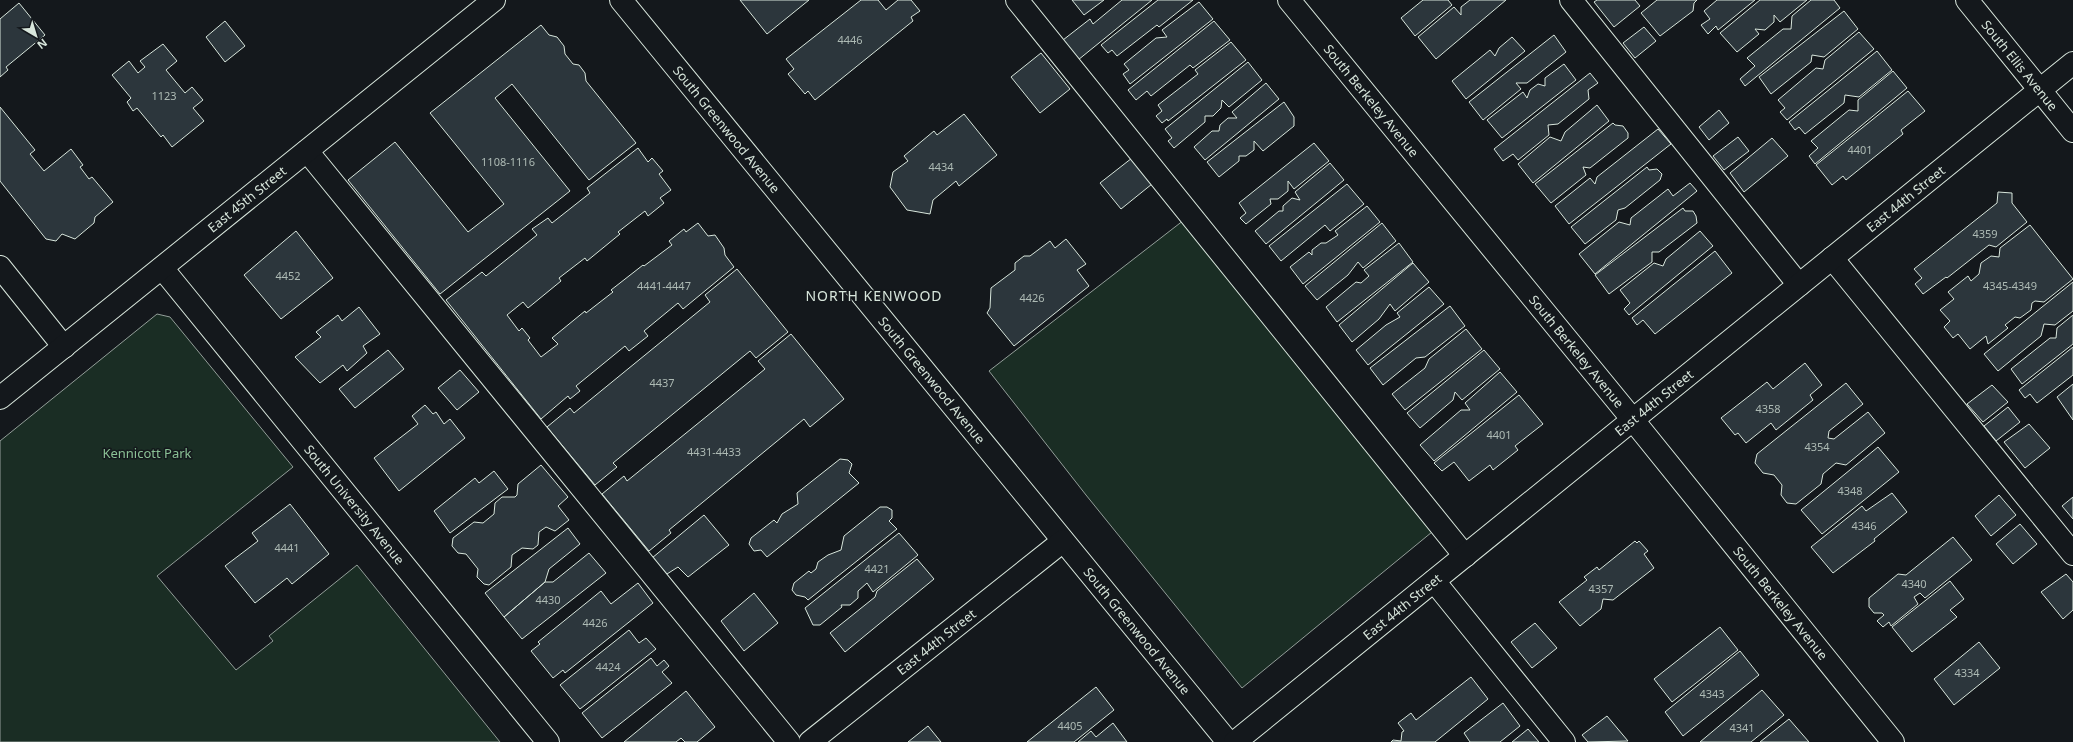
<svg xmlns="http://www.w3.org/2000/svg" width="2073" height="742" viewBox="0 0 2073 742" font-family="'Noto Sans',sans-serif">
<rect width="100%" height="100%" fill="#14181c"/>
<!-- green -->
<path fill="#1a2d24" stroke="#939e99" d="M1184,220L1432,532L1242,688L1086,495L989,371Z
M157,314L170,317L293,467L157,576L236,670L273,641L269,636L357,565L500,742H0V441Z"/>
<!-- building -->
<path fill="#2c363c" stroke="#d8e6dc" d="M740,0H809L767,34Z
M861,0H878L886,10L898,0H911L920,11L911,17L913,21L815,100L808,91L805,94L788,74L794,69L786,59Z
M1072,0H1104L1084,15Z
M1122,0H1152L1078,60L1063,40L1090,19L1093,24Z
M1158,0H1193L1159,27L1157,25L1117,56L1112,50L1108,53L1101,45Z
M1423,0H1448L1452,5L1415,36L1401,18Z
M1470,0H1506L1436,59L1418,37L1454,7L1461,15V7Z
M1597,0H1635L1640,6L1614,27L1594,2Z
M1657,0H1697L1694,3L1693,11L1660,36L1641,13Z
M1717,0H1755L1718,30L1716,26L1708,34L1701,25L1710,19L1704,11Z
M1760,0H1807L1780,22L1774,15V22L1765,30L1755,29L1759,34L1737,52L1720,33Z
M1811,0H1834L1840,8L1745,86L1740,79L1755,66L1747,58L1783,29H1791L1792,16Z
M1199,2L1213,19L1130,84L1123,74L1129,70L1124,64L1156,38L1167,37L1162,30Z
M19,3L45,35L6,67L8,70L0,77V19Z
M1844,11L1858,29L1824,57L1812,55L1811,62L1771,94L1759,77Z
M225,21L245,46L225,62L206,37Z
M1214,21L1230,40L1193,68L1190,65L1151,96L1147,91L1136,100L1128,90Z
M541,25L549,35L557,37L564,46L565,54L573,64L579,65L585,73L586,81L636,143L589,180L512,84L495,98L570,191L440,294L348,180L395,142L468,232L504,204L430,113Z
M1644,27L1656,41L1635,58L1623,43Z
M1859,32L1874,49L1787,120L1780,112L1785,108L1778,100L1816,68L1823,69L1825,60Z
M1554,35L1566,52L1527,83H1516L1521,89L1483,120L1469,102Z
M1512,37L1525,51L1466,99L1452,81L1490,50L1495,56L1499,48Z
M1231,42L1246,60L1168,121L1167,119L1162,123L1156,116L1162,111L1158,105L1198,74L1195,70Z
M163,44L177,61L166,70L185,93L192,87L203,100L193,108L204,121L172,147L163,135L161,137L137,108L133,111L127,102L131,98L112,75L129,61L138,73L145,67L140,61Z
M1877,51L1892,70L1859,97L1845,95L1844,103L1805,134L1799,127L1795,130L1789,122Z
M1041,53L1070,89L1040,113L1011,77Z
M1248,62L1262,80L1229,107L1222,100L1221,108L1213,116H1205V122L1174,148L1168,141L1172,138L1165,129Z
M1564,64L1576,80L1502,138L1487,120L1523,92L1527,98L1530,90L1538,84L1545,86V78Z
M1893,71L1907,88L1815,164L1809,156L1818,148L1811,141L1849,110L1858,111V100Z
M1590,73L1598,83L1588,90L1589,99L1558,124L1548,125L1549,135L1518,160L1513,154L1503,161L1494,149Z
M1266,83L1279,99L1205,160L1194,147L1212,131H1219L1220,125L1228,118H1237L1232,112Z
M1908,91L1925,111L1901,130L1903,134L1846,180L1843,176L1832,185L1816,165Z
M1284,102L1294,117V126L1263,151L1254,141V150L1246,156H1239V161L1219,177L1207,162Z
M1597,105L1609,121L1533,183L1518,164L1550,137L1561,141L1565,132Z
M0,107L35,150L30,154L44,171L71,149L83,165L80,167L89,179L92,177L113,202L95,217L94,223L75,239L62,234L56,241L46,239L0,181Z
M1719,110L1729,123L1709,140L1699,127Z
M964,114L997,155L959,186L956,181L933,200L930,214L907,210L890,187L893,172L908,161L904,156L934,131L937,135Z
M1613,123L1615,125L1623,126L1628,133V138L1590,168L1583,167L1586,175L1551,203L1535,184Z
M1658,129L1671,144L1569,224L1555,206L1590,178L1595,184L1597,177Z
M1738,137L1749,151L1724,170L1713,156Z
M1772,138L1788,156L1744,192L1730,173Z
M1314,143L1329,161L1294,189L1288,181V191L1278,199H1270L1271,204L1246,224L1240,218L1246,213L1239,203Z
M638,148L648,162L652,158L663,171L659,174L671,190L660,198L664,203L648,216L645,211L618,232L620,234L587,261L585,258L559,278L561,281L528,308L523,302L507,315L519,331L522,328L530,338L528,340L541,357L558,344L552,338L585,311L586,313L613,292L611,290L643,265L644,266L672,245L669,241L684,229L686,232L698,223L708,236L715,235L724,248L725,255L734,267L683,309L678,303L644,331L648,336L629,351L625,346L576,386L580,391L570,399L568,396L541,419L446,300L482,272L486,276L537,235L532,229L548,218L552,223L590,193L587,188Z
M1132,158L1152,184L1121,209L1100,183Z
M1330,163L1344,180L1266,244L1255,231L1279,211H1283V206L1292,198L1300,200L1295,192Z
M1647,167L1649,170L1657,169L1662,174L1660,180L1625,208L1618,210L1616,220L1585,244L1571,227Z
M1690,183L1697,191L1595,274L1579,254L1619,222L1630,225L1631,218L1668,189L1673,196Z
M1347,184L1364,204L1330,231L1325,225L1281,261L1269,246Z
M1998,192L2012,193V203L2027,222L1996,247L1989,245L1947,278L1946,277L1923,294L1915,284L1922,278L1914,269L1997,203Z
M1367,206L1380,222L1303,284L1290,267L1309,252L1312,255V250L1321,243H1326L1338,235L1335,231Z
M1683,208L1685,211H1693L1696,216L1697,223L1659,252H1652V262L1609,294L1595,275Z
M1382,223L1396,241L1363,268L1358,262L1348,275L1317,300L1305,286Z
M2030,225L2073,279L2044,302L2035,301L2032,303L2031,310L2020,318L2015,317L2005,325L2008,328L1988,344L1986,336L1970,349L1958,334L1953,338L1944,327L1950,321L1940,310L1954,299L1948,292L1968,276L1971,281L1979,274L1981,263L1991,256L1999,257L2000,248Z
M296,231L333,278L281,319L244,275Z
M1700,231L1713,246L1629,315L1624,309L1630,303L1620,290L1654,263L1663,266L1666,259Z
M1066,239L1086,264L1077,270L1089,286L1014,346L987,313L990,308L991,288L1015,270V263L1024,256H1030L1050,241L1055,248Z
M1399,243L1413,262L1337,322L1326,307L1356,282L1361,283L1369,276L1364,270Z
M1715,251L1732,273L1655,334L1643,320L1637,325L1632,318Z
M1413,263L1429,282L1395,311L1390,304L1379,319L1352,342L1339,325Z
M737,269L788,332L756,358L750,351L613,463L617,467L595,485L547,427L570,408L574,413L710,302L705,295Z
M2073,282V311L2055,325L2044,324L2041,336L1998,371L1984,354Z
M1429,287L1444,304L1368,365L1356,350L1386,325L1400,317L1397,313Z
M1450,306L1465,326L1425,357L1416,358L1383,385L1370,368Z
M359,307L380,334L363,346L367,353L347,371L343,365L320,383L295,357L321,337L316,332L338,315L342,321Z
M2073,315V344L2022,384L2011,369L2050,338H2056L2057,328Z
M1466,329L1482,349L1405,410L1392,394L1425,368L1429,359Z
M791,334L844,399L810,427L804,419L669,530L671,533L649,551L602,494L624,476L627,481L765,369L758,361Z
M2073,347V375L2037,403L2030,394L2025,398L2019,390Z
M388,350L404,369L355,408L339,389Z
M1484,350L1500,369L1462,400L1455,392L1453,400L1420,428L1407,413Z
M1805,363L1822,385L1810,395L1813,400L1776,430L1771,423L1746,443L1738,433L1735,435L1721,418L1767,382L1773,389Z
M460,370L479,392L457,410L438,388Z
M1500,372L1517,392L1434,461L1420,445L1461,410H1470L1465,403Z
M1846,383L1863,404L1829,431L1828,438L1834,439L1868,412L1885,433L1846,465L1836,463L1823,474L1821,484L1796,504L1787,503L1781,495L1782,485L1774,475L1763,473L1755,463L1757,454Z
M2073,384V420L2057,397Z
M1992,385L2008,402L1983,422L1967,404Z
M1519,395L1543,424L1515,446L1518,450L1493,470L1490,465L1469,481L1454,462L1442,471L1434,463Z
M425,405L433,414L436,412L444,424L450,419L465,438L399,491L374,458L418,424L412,416Z
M2008,407L2020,422L1996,441L1984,426Z
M2029,424L2050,448L2025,468L2004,442Z
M1878,447L1899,472L1822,534L1801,510Z
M840,459L848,460L852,464L849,473L859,483L767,557L761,550L754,551L749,544L751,538L774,520L777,523L782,514L798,504L797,493Z
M541,465L568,497L558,506L569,520L555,531L546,527L539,532L538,545L533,549L522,548L512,555L511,567L489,585L484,584L477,577L478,569L466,554L458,553L452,546L453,538L474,522L483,523L494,514L495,503L502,497H515L517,495L518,484Z
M494,471L508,489L450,533L434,511L475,478L479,483Z
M1892,493L1907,512L1874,539L1875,541L1833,573L1811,547L1862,506L1866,511Z
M1999,495L2016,515L1991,536L1975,516Z
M2073,497V519L2062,506Z
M290,504L329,554L292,584L287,578L255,603L225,566L258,541L252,533Z
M880,507H887L892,510V518L889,521L897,529L808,600L805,597L796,595L792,590L794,583L809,571L811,573L816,569L818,562L828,555L841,550L844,536Z
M704,515L729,545L688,577L678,567L667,574L652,558Z
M2020,524L2037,544L2013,564L1996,544Z
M568,528L580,544L549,569L545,582L504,617L485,593Z
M899,533L918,555L873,592L867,583L858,591V598L850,605H841L842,607L820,625H813L805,608Z
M1953,537L1972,560L1925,598L1920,593L1914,597L1918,604L1891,626L1889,622L1883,627L1877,621L1884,615L1882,613H1874L1869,607V598L1898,574L1906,575Z
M1635,541L1637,543L1639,541L1648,551L1644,554L1654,568L1613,600L1603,599L1601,609L1580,626L1559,602L1587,580L1584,577L1597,567L1599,570Z
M589,553L606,573L522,639L504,617L545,582H553Z
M917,559L934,579L845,652L830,633L875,597L877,591Z
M2066,574L2073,582V610L2063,619L2041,592Z
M1950,581L1964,599L1950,610L1957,617L1912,652L1892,627Z
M638,583L653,603L565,673L563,670L553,678L531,651L540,644L538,642L601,591L611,604Z
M754,593L778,623L744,651L721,621Z
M1535,623L1557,648L1532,668L1511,642Z
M1720,627L1738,650L1672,702L1654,679Z
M629,630L639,643L646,638L656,649L580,709L560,685Z
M1979,642L2000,668L1954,705L1934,679Z
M1740,651L1759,675L1683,736L1665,712Z
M651,658L657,666L664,660L669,666L662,672L672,683L602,738L582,713Z
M1471,677L1488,699L1435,742H1391L1393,740L1401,741L1402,732L1404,731L1398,723L1411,713L1416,720Z
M1096,687L1114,710L1074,742H1027Z
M1762,690L1784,715L1751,742H1700Z
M686,691L715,727L697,742H685L681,738L676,742H624Z
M1503,703L1520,726L1500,742H1470L1464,733Z
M1607,716L1628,741L1588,742L1582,735Z
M1789,719L1809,742H1760Z
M1113,723L1127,742H1078L1091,731L1096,737Z
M928,726L941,742H908Z
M1528,729L1539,742H1512Z"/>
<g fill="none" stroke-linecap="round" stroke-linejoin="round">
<!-- minor casing -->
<g stroke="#d8e6dc" stroke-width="24">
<g id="minor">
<path id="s1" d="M621,0L1228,742"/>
<path d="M1017,0L1465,556"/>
<path id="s2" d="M1289,0L1633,420L1893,742"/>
<path d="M1571,0L1799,285"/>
<path id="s3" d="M1967,0L2073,131"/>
<path d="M307,151L789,742"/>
<path d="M1832,258L2073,554"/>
<path d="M0,267L64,347"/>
<path id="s4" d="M162,268L548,742"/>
<path id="s5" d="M0,398L494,0"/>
<path d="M1434,581L1564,742"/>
<path id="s6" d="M810,742L1063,541"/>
<path id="s7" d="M1235,742L2073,63"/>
</g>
</g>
<!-- minor -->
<use href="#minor" stroke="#14181c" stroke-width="22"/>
</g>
<g text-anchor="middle" stroke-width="3" stroke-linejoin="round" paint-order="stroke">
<!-- number labels -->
<g font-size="11" fill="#adbab4">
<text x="850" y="44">4446</text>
<text x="164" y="100">1123</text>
<text x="1860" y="154">4401</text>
<text x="508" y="166">1108-1116</text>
<text x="941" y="171">4434</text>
<text x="1985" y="238">4359</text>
<text x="288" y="280">4452</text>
<text x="664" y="290">4441-4447</text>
<text x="2010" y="290">4345-4349</text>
<text x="1032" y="302">4426</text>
<text x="662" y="387">4437</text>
<text x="1768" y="413">4358</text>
<text x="1499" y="439">4401</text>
<text x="1817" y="451">4354</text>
<text x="714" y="456">4431-4433</text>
<text x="1850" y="495">4348</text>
<text x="1864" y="530">4346</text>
<text x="287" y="552">4441</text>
<text x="877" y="573">4421</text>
<text x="1914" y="588">4340</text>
<text x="1601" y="593">4357</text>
<text x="548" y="604">4430</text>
<text x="595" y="627">4426</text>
<text x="608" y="671">4424</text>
<text x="1967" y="677">4334</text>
<text x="1712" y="698">4343</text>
<text x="1070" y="730">4405</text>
<text x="1742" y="732">4341</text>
</g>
<!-- street labels -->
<g font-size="13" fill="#d8e6dc" stroke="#14181c">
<text dy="5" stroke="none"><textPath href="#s3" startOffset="84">South Ellis Avenue</textPath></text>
<text dy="5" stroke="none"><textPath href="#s2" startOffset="130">South Berkeley Avenue</textPath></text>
<text dy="5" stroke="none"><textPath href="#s1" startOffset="167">South Greenwood Avenue</textPath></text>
<text dy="5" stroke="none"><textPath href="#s5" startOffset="317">East 45th Street</textPath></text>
<text dy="5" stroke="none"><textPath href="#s7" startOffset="863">East 44th Street</textPath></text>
<text dy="5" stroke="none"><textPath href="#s2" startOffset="454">South Berkeley Avenue</textPath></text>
<text dy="5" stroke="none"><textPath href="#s1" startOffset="491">South Greenwood Avenue</textPath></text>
<text dy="5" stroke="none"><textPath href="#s7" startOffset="539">East 44th Street</textPath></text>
<text dy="5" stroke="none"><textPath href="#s4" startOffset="305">South University Avenue</textPath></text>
<text dy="5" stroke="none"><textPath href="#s2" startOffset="778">South Berkeley Avenue</textPath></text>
<text dy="5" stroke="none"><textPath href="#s7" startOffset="215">East 44th Street</textPath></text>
<text dy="5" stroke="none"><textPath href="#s1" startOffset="815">South Greenwood Avenue</textPath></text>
<text dy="5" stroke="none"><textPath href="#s6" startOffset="161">East 44th Street</textPath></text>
</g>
<!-- park labels -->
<g font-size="13" fill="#8ac095" stroke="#14181c">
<text x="147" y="458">Kennicott Park</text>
</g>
<!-- neighbourhood labels -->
<g font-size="14" letter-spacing="1" fill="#d8e6dc" stroke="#14181c">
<text x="874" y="301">NORTH KENWOOD</text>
</g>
</g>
<!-- north arrow -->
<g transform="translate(36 36) rotate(142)" stroke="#14181c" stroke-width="3" paint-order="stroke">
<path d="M0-3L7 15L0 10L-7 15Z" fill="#d8e6dc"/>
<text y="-6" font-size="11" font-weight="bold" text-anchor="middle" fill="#d8e6dc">N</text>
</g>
</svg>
